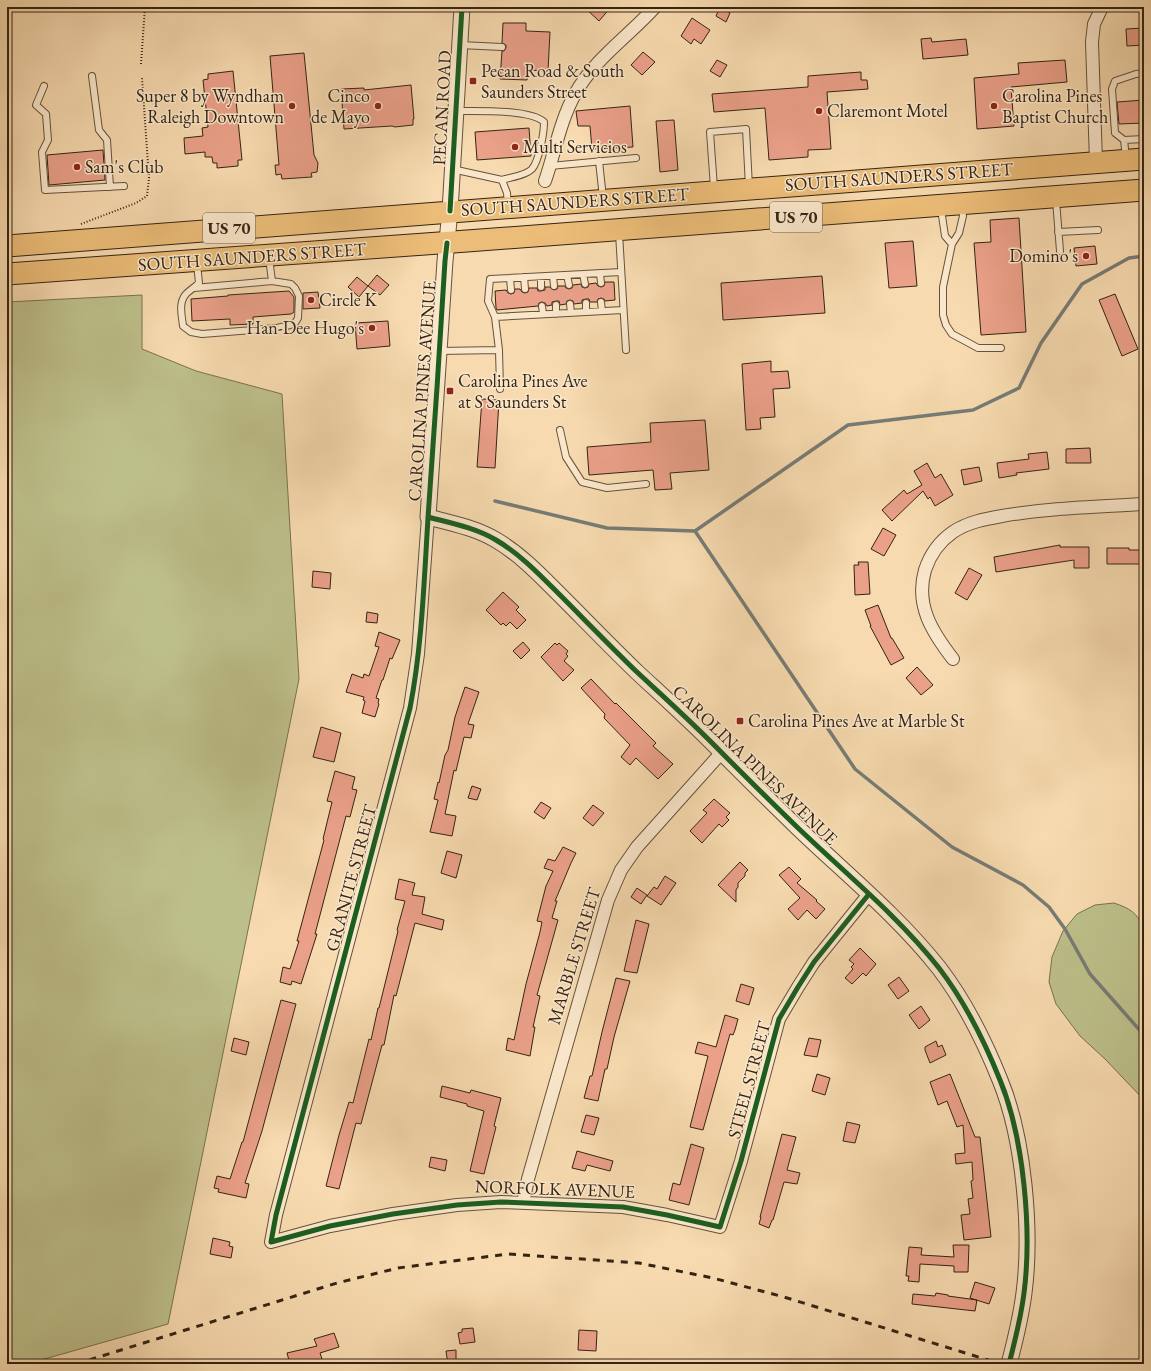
<svg xmlns="http://www.w3.org/2000/svg" width="1151" height="1371" viewBox="0 0 1151 1371" font-family="'EB Garamond',serif">
<rect width="100%" height="100%" fill="#f7daaf"/>
<filter id="stains"><feTurbulence type="fractalNoise" baseFrequency=".005" numOctaves="4"/><feColorMatrix values="0 0 0 0 .2 0 0 0 0 .09 0 0 0 0 .02 0 0 0 .5 -.17"/></filter>
<radialGradient id="worn" r=".72"><stop offset=".6" stop-color="#630" stop-opacity="0"/><stop offset="1" stop-color="#630" stop-opacity=".3"/></radialGradient>
<!-- green -->
<path fill="#bdbf8a" stroke="#78724f" d="M142,295V349L196,371L282,394L299,679L168,1324L27,1364H7V302Z
M1114,903C1131,909 1136,912 1144,928V1100L1105,1059L1080,1036L1056,1004L1049,982L1052,957L1063,931L1077,914L1095,905Z"/>
<g fill="none" stroke-linecap="round" stroke-linejoin="round">
<!-- stream -->
<path stroke="#777c76" stroke-width="3.5" d="M495,501L607,528L695,531L848,425L973,410L1019,388L1041,343L1082,284L1129,258L1144,256
M695,531L855,769L952,847L1023,885L1049,907L1065,929L1090,974L1144,1035"/>
</g>
<!-- building -->
<path fill="#eaa089" stroke="#342414" d="M584,7H611L599,21Z
M720,7L730,13L726,22L716,16Z
M692,18L710,30L701,44L694,39L691,44L681,36Z
M503,23H526V31L550,32L548,71L528,70L527,80L500,79L502,51H504L506,48V45L502,43Z
M1144,28V45L1127,46L1126,29Z
M931,38L932,42L966,39L968,55L923,59L921,39Z
M643,52L655,62L642,75L631,65Z
M304,53L314,155L318,163L317,172L311,173L312,177L282,179L281,174L276,175L275,165H279L270,56Z
M717,60L727,65L720,77L710,71Z
M1065,60L1067,82L1011,87L1014,126L977,129L974,78L1019,74L1018,63Z
M233,71L242,160H238V166L217,168V163H213L212,157H205V152L185,154L184,138L203,136L202,128L208,127L203,80L208,79V74Z
M861,72V80H867L868,89L827,92L831,149L808,150V157L769,160L765,108L714,112L712,94L808,87V76Z
M411,85L414,119H413V125L395,127L392,126L344,129L341,89L364,88V90Z
M1144,100V123L1119,124L1117,102Z
M630,106L633,147L592,149L590,126H578L576,111Z
M674,120L678,170L660,172L656,121Z
M529,128L531,156L477,160L475,132Z
M103,150L105,180L49,185L47,155Z
M1019,218L1026,332L981,335L974,243L991,242L990,220Z
M913,241L917,286L889,288L885,243Z
M1095,246L1097,264L1076,266L1074,248Z
M377,275L389,285L380,295L368,286Z
M822,276L825,313L723,320L721,283Z
M357,277L368,286L359,297L348,287Z
M605,282H614L615,300L605,301L604,299L601,298L598,299L597,302H590L589,299H586L582,300V303L574,304L573,301L570,300L567,301L566,304L560,305L559,301H556L552,302V305L547,306L545,303L542,302L539,303L538,306L497,310L496,308L495,291L506,290L508,293L511,294L514,293L515,289H520L522,292L525,293L528,292L529,288H537L538,291H541L545,290V287H550L554,290L557,289L558,286H565L566,288L569,289L572,288L573,285L581,284L582,287L585,288L588,287L589,284L596,283L598,286L601,287L604,286Z
M289,291L294,297V312L291,314L253,317V324L230,325V319L192,321L191,299L228,296V295Z
M318,292L320,308L303,309V293Z
M1115,294L1138,349L1122,356L1099,300Z
M388,321L390,346L357,349L355,323Z
M771,361V372L788,371L790,388L773,389L775,417L760,418L761,429L746,430L742,364Z
M482,399L499,400L495,468L477,467Z
M705,420L709,470L670,473L672,489L655,490L653,470L589,475L587,447L651,442L650,423Z
M1090,448L1091,463H1066V449Z
M1047,452L1049,469L1016,473L1017,475L999,478L997,463L1029,459L1028,454Z
M927,463L935,478L941,474L953,495L935,506L930,497L928,499L923,491L892,521L882,510L904,490L907,494L922,485L914,471Z
M979,467L982,481L964,485L961,470Z
M883,528L896,535L884,556L871,549Z
M1060,545V547H1089V568H1074V560L996,572L994,557Z
M1107,548H1129V550H1144V564H1107Z
M858,562H868L870,594L855,595L854,565H859Z
M969,568L982,575L967,600L955,593Z
M313,571L331,573L330,589L312,587Z
M503,592L519,607L516,610L526,620L517,629L510,622L506,626L503,623L501,625L486,610Z
M878,605L891,638H892L904,658L891,665L870,626H871L865,610Z
M367,612L378,614L377,623L366,622Z
M379,632L400,640L392,659L390,658L383,680H382L376,698L379,699L378,703L379,704L375,717L362,713L365,701L363,700L364,697L346,692L352,674L363,678L364,674L369,676L379,647L375,646Z
M523,642L530,650L521,659L513,651Z
M555,643L557,645L559,643L568,651L566,654L568,656L564,661L574,670L563,681L541,657Z
M917,667L933,685L921,695L906,678Z
M591,679L615,704L616,703L656,743L653,746L673,764L658,779L636,758L630,765L621,757L630,745L604,718L605,714L581,688Z
M465,687L479,692L468,724L474,725L471,738L464,737L456,771L454,770L445,814L456,816L452,836L430,832L438,800L434,799L438,782L439,783L445,755L448,750L455,717Z
M321,727L341,733L334,762L313,757Z
M335,771L355,777L352,789L357,790L350,817L346,816L315,934H317L301,984L292,981L291,985L280,982L283,967L290,969L299,941H297L324,840L323,839L332,802L327,801Z
M472,786L481,789L477,800L468,798Z
M714,799L730,813L726,817L729,820L722,827L719,824L702,843L690,831L707,813L703,810Z
M541,802L551,808L544,819L534,812Z
M593,805L604,813L593,826L583,818Z
M563,847L576,853L571,863L555,901H557L552,918L558,920L537,995L540,996L533,1027H535L530,1056L506,1050L508,1038L514,1040L526,984L540,932L542,922L537,921L546,886L553,871L544,868L548,859L555,861Z
M447,851L462,855L456,878L441,873Z
M740,862L748,870L745,873V876L738,883V887L736,890V902L718,885Z
M789,867L801,879L797,883L817,900L816,901L825,909L816,919L807,910L798,920L788,909L800,898L779,875Z
M665,876L676,883L661,905L647,896L654,887L657,889Z
M399,879L415,883L412,895L425,897L422,914L444,920L442,930L415,923L396,996L394,995L384,1045H382L361,1124L356,1123L339,1189L326,1186L339,1135L349,1102L353,1103L369,1039L371,1040L378,1008H379L398,931L397,930L405,901L395,899Z
M637,888L647,895L641,904L631,897Z
M636,920L649,924L637,973L624,971Z
M860,948L876,964L866,976L863,973L852,984L845,978L853,969L851,967L854,964L849,960Z
M899,977L909,991L898,999L888,985Z
M616,978L630,981L614,1037L607,1069H605L598,1101L584,1098L590,1076H592L602,1032Z
M741,984L754,988L749,1005L736,1001Z
M281,1000L296,1004L262,1131L245,1183L249,1184L246,1198L218,1192L219,1189L214,1188L217,1176L230,1179L242,1142H243Z
M921,1006L930,1020L919,1029L909,1015Z
M725,1015L738,1019L735,1030L733,1035L730,1034L703,1130L690,1127L708,1056L695,1053L698,1042L716,1047Z
M234,1038L249,1042L246,1055L231,1051Z
M809,1038L821,1040L817,1057L804,1055Z
M936,1041L938,1047L942,1045L946,1055L930,1063L925,1050V1047Z
M817,1074L830,1078L825,1095L812,1091Z
M950,1074L975,1137H980L991,1237L964,1240L961,1215L970,1214L968,1199L973,1198L971,1181L973,1180L972,1162L956,1164L955,1154L965,1153L963,1125L957,1127L947,1101L938,1105L930,1082Z
M442,1086L470,1093L471,1090L501,1098L494,1126L496,1127L484,1174L470,1171L484,1111L467,1106V1104L440,1097Z
M586,1115L599,1118L594,1135L581,1132Z
M847,1122L860,1125L855,1143L843,1141Z
M782,1134L796,1137L787,1170L800,1173L797,1184L784,1182L773,1220H772L769,1228L759,1224L761,1217H760Z
M691,1144L704,1148L689,1205L669,1200L673,1183L680,1185Z
M577,1151L613,1161L610,1171L587,1165L585,1171L572,1168Z
M431,1157L447,1160L445,1171L429,1167Z
M213,1238L230,1242L229,1246L233,1247L231,1258L210,1254Z
M953,1245H969L968,1272H954V1266L920,1264L919,1282L908,1281L909,1276H906L909,1247L922,1248L921,1255L954,1257Z
M975,1282L995,1288L989,1304L970,1298Z
M936,1293L948,1295V1296L977,1300L975,1311L912,1304L913,1294L935,1296Z
M473,1328L475,1342L460,1344L458,1333L462,1332V1329Z
M579,1330L597,1331L596,1351L578,1350Z
M334,1333L339,1347L320,1353L323,1362L316,1364H290L287,1353L317,1346L314,1339Z
M456,1350V1364H448L446,1351Z"/>
<g fill="none" stroke-linecap="round" stroke-linejoin="round">
<!-- service casing -->
<g stroke="#65523b" stroke-width="8">
<path id="service" d="M460,45L502,47
M92,76L99,130L107,140L110,187
M44,86L36,105L46,114L48,140L42,152L45,190L124,186
M456,111C475,111 530,109 544,122C544,133 539,161 532,169C525,176 511,177 502,180
M1124,140L1144,139
M1126,158L1124,140L1115,133L1112,89L1115,81L1136,74L1144,73
M599,161L603,198
M550,166L636,158
M452,169L502,180L507,193L508,204
M714,188L710,132L746,129L749,187
M1056,200L1060,251
M962,207L963,216L959,233L952,244L943,287V315L946,325L952,334L967,342L978,348H1001
M941,209L945,236L952,244
M1058,232L1098,230
M619,233L626,350
M269,258L272,281
M600,273L601,283
M583,274L585,284
M567,275L569,285
M553,276L554,286
M524,277L525,289
M541,277V287
M510,278L511,290
M194,288L272,281L291,284L295,288L299,296L298,318L295,323L290,325L277,328L202,334L191,332L183,326C182,316 178,303 186,294C190,290 195,287 199,283L197,264
M601,302L602,311
M586,303V312
M570,304L571,313
M556,305V314
M542,306L543,314
M495,317L488,301L490,279L621,272
M499,350L500,389
M439,351L499,350L495,317L623,310
M560,430L566,457L582,482L607,488L646,484"/>
</g>
<!-- minor casing -->
<g stroke="#65523b" stroke-width="14">
<path id="minor" d="M1096,162L1092,42L1094,24L1102,7
M545,181C555,152 560,121 575,94C594,59 629,36 655,7
M428,517L418,654L410,708L276,1215L271,1242L330,1226L393,1214L457,1205L501,1202L623,1207L667,1215L720,1227L741,1161L779,1019L798,987L814,962L869,894
M953,659C932,632 915,605 925,570C930,555 940,541 953,532C968,522 985,519 1002,516C1049,508 1097,507 1144,504
M523,1203L528,1179L608,900L621,870L637,847L722,752"/>
</g>
<!-- tertiary casing -->
<g stroke="#65523b" stroke-width="17">
<path id="tertiary" d="M462,7L450,211L445,261L428,517C451,523 476,528 496,540C520,554 540,575 559,594C585,620 611,647 638,673C666,699 695,725 722,753C747,778 772,803 797,827C845,873 898,916 939,968C965,1002 984,1040 1000,1080C1024,1138 1032,1231 1024,1293C1021,1317 1015,1341 1009,1364"/>
</g>
<!-- trunk casing -->
<g stroke="#342414" stroke-width="23">
<path id="trunk" d="M7,246L1144,159
M7,274L467,241L1144,190"/>
</g>
<!-- path -->
<path stroke="#342414" stroke-width="2" stroke-dasharray="1 2" stroke-linecap="butt" d="M141,64L145,7
M81,224L136,203L147,196L149,178L142,78"/>
<!-- service -->
<use href="#service" stroke="#fae7cb" stroke-width="6"/>
<!-- minor -->
<use href="#minor" stroke="#fae7cb" stroke-width="12"/>
<!-- tertiary -->
<use href="#tertiary" stroke="#fae7cb" stroke-width="15"/>
<!-- trunk -->
<use href="#trunk" stroke="#ecbd78" stroke-width="21"/>
<!-- rail -->
<path stroke="#342414" stroke-width="3" stroke-dasharray="7 7" stroke-linecap="butt" d="M76,1364L337,1283L398,1268L508,1254L639,1263L713,1278L784,1297L1001,1364"/>
<!-- cycleway casing -->
<g stroke="#fae7cb" stroke-width="8">
<path id="cycleway" d="M450,211L462,7
M447,243L445,261C440,347 434,432 428,518C424,582 422,646 410,708L276,1215L271,1242L330,1226L393,1214L457,1205L501,1202L623,1207L667,1215L720,1227L741,1161L779,1019L798,987L814,962L869,894
M428,517C451,523 476,528 496,540C520,554 540,575 559,594C585,620 611,647 638,673C666,699 695,725 722,753C747,778 772,803 797,827C845,873 898,916 939,968C965,1002 984,1040 1000,1080C1024,1138 1032,1231 1024,1293C1021,1317 1015,1341 1009,1364"/>
</g>
<!-- cycleway -->
<use href="#cycleway" stroke="#1b5e20" stroke-width="5"/>
</g>
<!-- markers -->
<g fill="#8f2418" stroke="#fae7cb" stroke-width="1.5">
<rect x="469" y="77" width="8" height="8" rx="2"/>
<circle cx="292" cy="106" r="4"/>
<circle cx="378" cy="106" r="4"/>
<circle cx="994" cy="106" r="4"/>
<circle cx="819" cy="111" r="4"/>
<circle cx="515" cy="147" r="4"/>
<circle cx="77" cy="167" r="4"/>
<circle cx="1086" cy="256" r="4"/>
<circle cx="311" cy="300" r="4"/>
<circle cx="372" cy="328" r="4"/>
<rect x="446" y="387" width="8" height="8" rx="2"/>
<rect x="736" y="717" width="8" height="8" rx="2"/>
</g>
<g text-anchor="middle" stroke-width="3" stroke-linejoin="round" paint-order="stroke">
<!-- shield labels -->
<g fill="#fae7cb" stroke="#6f5e4b" stroke-width="1">
<rect x="770" y="202" width="52" height="30" rx="3"/>
<rect x="203" y="213" width="52" height="30" rx="3"/>
</g>
<g font-size="17" font-weight="bold" fill="#342414">
<text x="796" y="223">US 70</text>
<text x="229" y="234">US 70</text>
</g>
<!-- poi labels -->
<g font-size="18" fill="#342414" stroke="#fae7cb" text-anchor="start">
<text x="481" y="77">Pecan Road &amp; South<tspan x="481" dy="21">Saunders Street</tspan></text>
<text x="284" y="102" text-anchor="end">Super 8 by Wyndham<tspan x="284" dy="21">Raleigh Downtown</tspan></text>
<text x="370" y="102" text-anchor="end">Cinco<tspan x="370" dy="21">de Mayo</tspan></text>
<text x="1002" y="102">Carolina Pines<tspan x="1002" dy="21">Baptist Church</tspan></text>
<text x="827" y="117">Claremont Motel</text>
<text x="523" y="153">Multi Servicios</text>
<text x="85" y="173">Sam's Club</text>
<text x="1078" y="262" text-anchor="end">Domino's</text>
<text x="319" y="306">Circle K</text>
<text x="364" y="334" text-anchor="end">Han-Dee Hugo's</text>
<text x="458" y="387">Carolina Pines Ave<tspan x="458" dy="21">at S Saunders St</tspan></text>
<text x="748" y="727">Carolina Pines Ave at Marble St</text>
</g>
<!-- street labels -->
<g font-size="18" fill="#342414" stroke="#fae7cb">
<text transform="translate(442 108) rotate(-87)" y="6">PECAN ROAD</text>
<text transform="translate(899 177) rotate(-4)" y="6">SOUTH SAUNDERS STREET</text>
<text transform="translate(575 202) rotate(-4)" y="6">SOUTH SAUNDERS STREET</text>
<text transform="translate(252 257) rotate(-4)" y="6">SOUTH SAUNDERS STREET</text>
<text transform="translate(422 391) rotate(-86)" y="6">CAROLINA PINES AVENUE</text>
<text transform="translate(755 765) rotate(44)" y="6">CAROLINA PINES AVENUE</text>
<text transform="translate(351 878) rotate(-75)" y="6">GRANITE STREET</text>
<text transform="translate(574 956) rotate(-73)" y="6">MARBLE STREET</text>
<text transform="translate(749 1080) rotate(-75)" y="6">STEEL STREET</text>
<text transform="translate(555 1189) rotate(2)" y="6">NORFOLK AVENUE</text>
</g>
</g>
<!-- margin -->
<rect width="1151" height="1371" fill="none" stroke="#f7daaf" stroke-width="24"/>
<rect x="8" y="8" width="1135" height="1355" fill="none" stroke="#342414" stroke-width="2"/>
<rect x="12" y="12" width="1127" height="1347" fill="none" stroke="#342414"/>
<rect width="100%" height="100%" filter="url(#stains)"/>
<rect width="100%" height="100%" fill="url(#worn)"/>
</svg>
